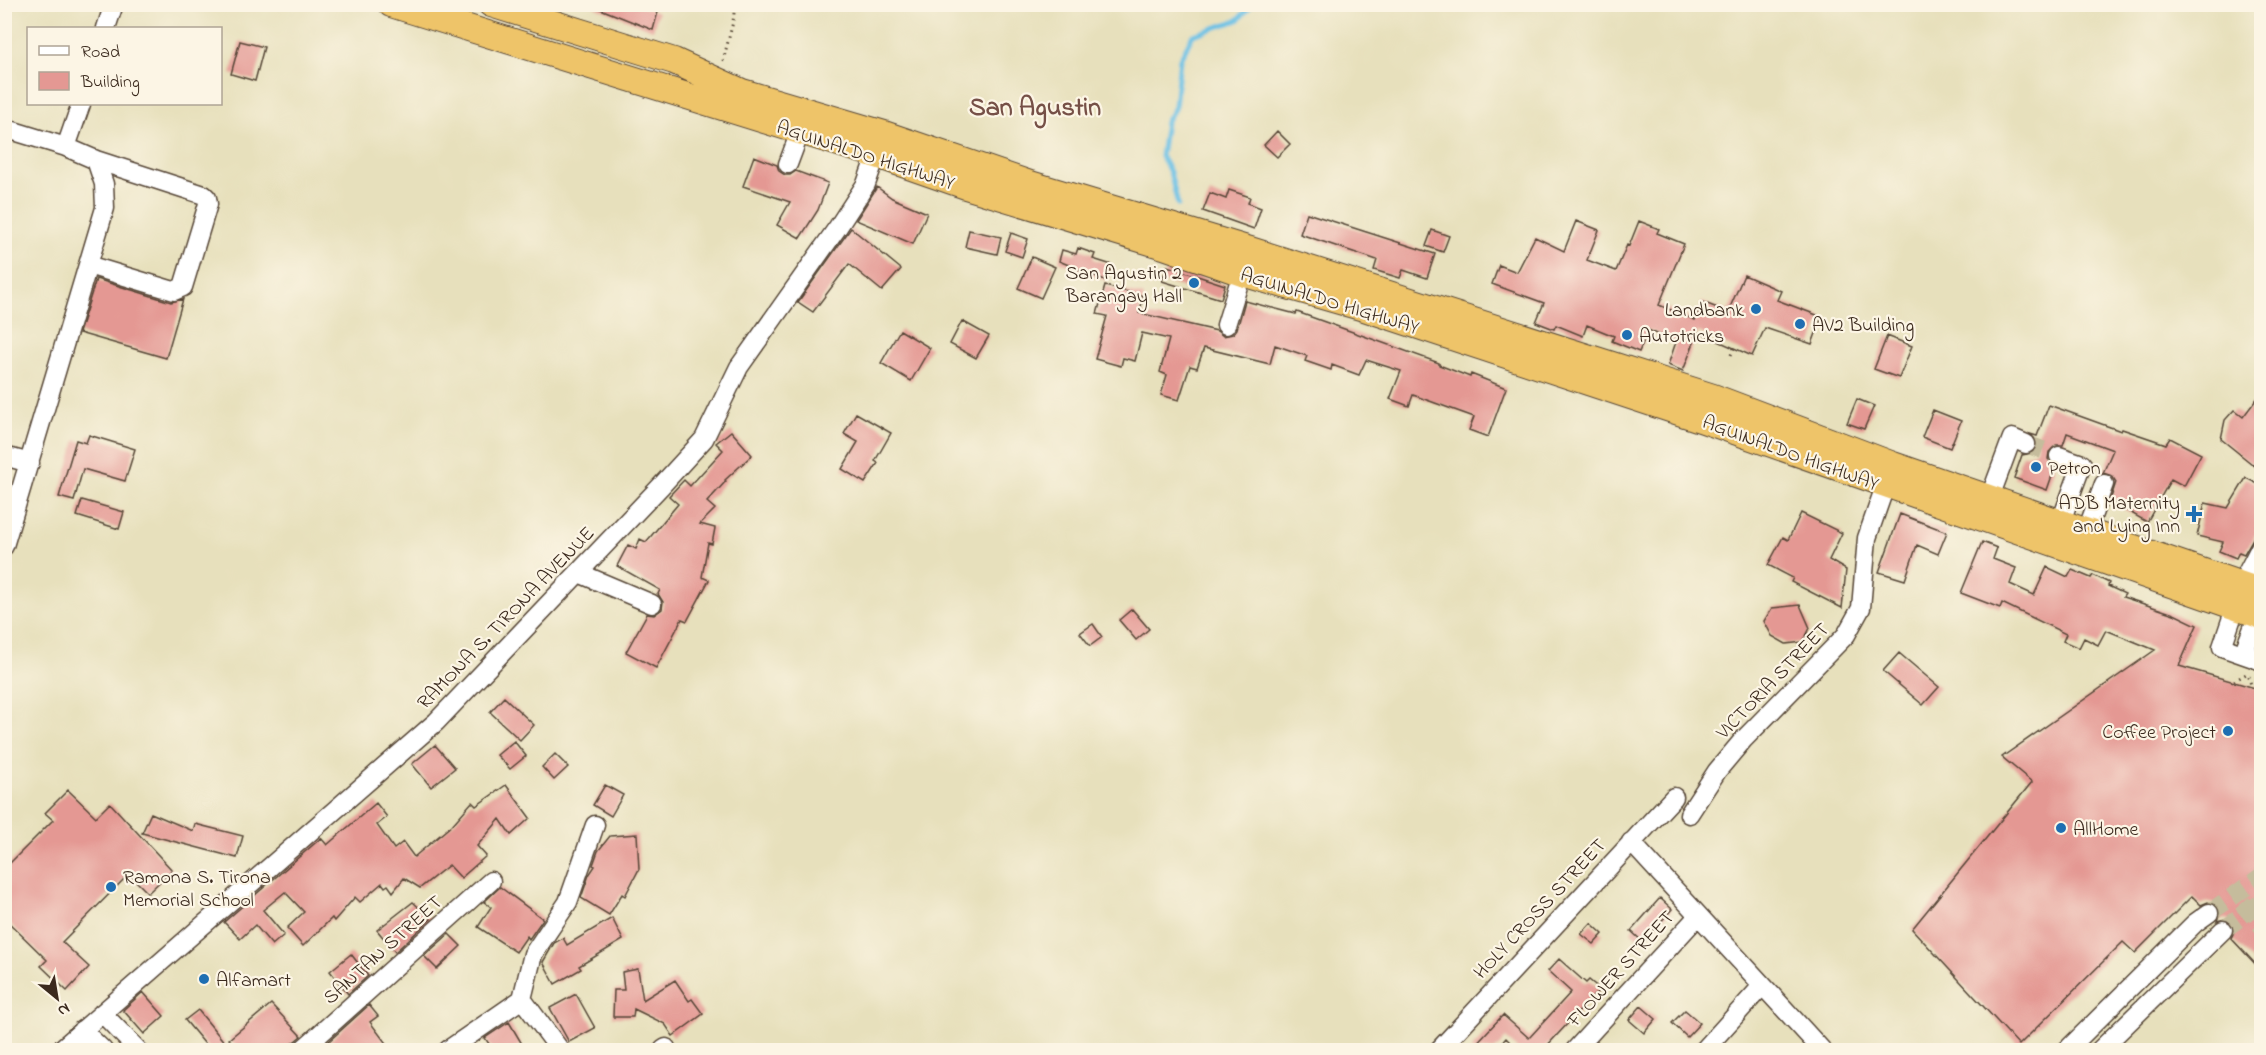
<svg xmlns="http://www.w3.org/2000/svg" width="2266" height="1055" viewBox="0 0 2266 1055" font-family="'Indie Flower',sans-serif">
<rect width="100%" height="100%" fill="#fcf5e5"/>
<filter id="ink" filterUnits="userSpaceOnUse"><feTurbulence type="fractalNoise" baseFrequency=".0167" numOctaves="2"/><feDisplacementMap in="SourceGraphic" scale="12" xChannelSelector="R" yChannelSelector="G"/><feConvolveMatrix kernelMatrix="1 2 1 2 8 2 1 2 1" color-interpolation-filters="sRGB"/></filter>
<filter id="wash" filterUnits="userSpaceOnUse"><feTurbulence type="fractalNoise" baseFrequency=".008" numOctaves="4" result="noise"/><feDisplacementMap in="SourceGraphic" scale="24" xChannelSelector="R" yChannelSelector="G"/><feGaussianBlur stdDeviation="1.35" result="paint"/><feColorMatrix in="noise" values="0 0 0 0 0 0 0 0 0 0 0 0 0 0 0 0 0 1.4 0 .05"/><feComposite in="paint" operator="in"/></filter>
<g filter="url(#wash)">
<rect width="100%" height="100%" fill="#e7e0bc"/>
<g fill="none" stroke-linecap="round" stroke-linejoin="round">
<!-- stream -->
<path stroke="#68c0e5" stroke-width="5" d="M1178,205L1170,172L1161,156L1166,122L1175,107L1180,59L1193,35L1238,20L1252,4"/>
</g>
<g id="blocks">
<!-- building -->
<path fill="#e49893" d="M588,4H634L658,12L653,30Z
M240,41L264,47L255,81L231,74Z
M1277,131L1290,144L1277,157L1264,145Z
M754,156L777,165L779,171L785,175H790L796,171L828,183L818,210L800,238L777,225L790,202L743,186Z
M877,187L892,198L927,213L913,244L856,220Z
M1229,190L1250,197L1248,203L1261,208L1254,229L1203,211L1210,193L1226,199Z
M1307,213L1435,254L1427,278L1403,270L1400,278L1374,270L1377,260L1300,234Z
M1576,221L1599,230L1587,260L1616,271L1627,245L1629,246L1639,221L1659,229L1657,233L1684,244L1659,305L1695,320L1702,302L1728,312L1744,275L1781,291L1777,300L1822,317L1812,344L1765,328L1752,356L1698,332L1683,371L1668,365L1676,342L1648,330L1639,352L1612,341L1614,336L1587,325L1583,336L1556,325L1554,329L1536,322L1544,303L1492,284L1499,265L1517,272L1535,237L1564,251Z
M851,228L901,269L882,291L849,264L813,312L798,302Z
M969,230L1001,237L997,254L965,247Z
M1432,230L1449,236L1443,252L1426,246Z
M1011,233L1028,239L1022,257L1005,251Z
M1078,248L1095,254L1093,259L1112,265L1107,281L1059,261L1062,250L1076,254Z
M1032,257L1055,267L1041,298L1018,288Z
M1167,266L1225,285L1221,299L1162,281Z
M96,279L171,302L183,299L166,358L79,333Z
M1105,286L1144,296L1139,313L1217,331L1223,336L1233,334L1237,329L1245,301L1296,314L1297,312L1439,363V365L1470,377L1471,374L1506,388L1488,437L1469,430L1474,417L1413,395L1409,406L1390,399L1401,371L1366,360L1359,375L1332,365L1331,370L1305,361L1307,356L1275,345L1270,364L1204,348L1197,368L1190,366L1179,400L1161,395L1167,375L1160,372L1169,339L1142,333L1135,361L1123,358L1121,366L1095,359L1107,316L1097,314Z
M962,321L989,336L976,358L950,344Z
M900,330L930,348L911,381L881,363Z
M1887,336L1912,346L1899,378L1874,369Z
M2262,392V472L2221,439L2225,420L2234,410L2243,417Z
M1857,399L1874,406L1864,429L1847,423Z
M2049,405L2121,431L2122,429L2166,444L2170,438L2201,454L2184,486L2171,479L2147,522L2110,501L2116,482L2112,476L2103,473L2113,450L2067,433L2063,445H2056L2049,452L2048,459L2055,467L2047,490L2014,478L2022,455L2032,453L2036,449L2037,442L2030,434L2037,436Z
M1933,410L1961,421L1950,448L1922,437Z
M856,413L891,433L875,461L878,463L865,483L842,469L858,442L844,434Z
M731,431L752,455L725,480L726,481L707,502L715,509L700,524L715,528L712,544L708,543L702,577L709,580L687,621L682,619L656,668L626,652L647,614L654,615L662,609L663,602L658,594L660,590L617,566L628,545L636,549L640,539L646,542L678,504L669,496L684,480L690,486L723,450L716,443Z
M89,435L135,449L125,481L83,469L74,501L59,497L76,440L86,443Z
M2246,478L2262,486V533L2255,535L2244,554L2239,552L2236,558L2219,551L2223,542L2197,536L2205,503L2228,508Z
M82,500L124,512L119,529L77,516Z
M1801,513L1842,533L1829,560L1846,570L1842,608L1791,582L1793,578L1768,565L1783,537L1788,540Z
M1900,514L1947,532L1938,554L1917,545L1905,580L1879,572Z
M1982,542L1997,548L1993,559L2016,568L2010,584L2034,595L2047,567L2068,577L2072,570L2091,578L2093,575L2109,583L2108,586L2125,594L2123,597L2174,614L2197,625L2179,666L2262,690V971L2231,938L2234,932L2231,923L2225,919L2217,921L2220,912L2218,906L2208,902L2201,905L2192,896L2135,953L2123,942L2019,1045L1912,929L2032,782L2002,757L2155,650L2106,630L2098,645L2084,638L2079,648L2063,641L2066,634L2002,603L2000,608L1961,593Z
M1800,605L1810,628L1803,642L1786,644L1772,636L1764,621L1772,608Z
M1132,609L1149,629L1136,640L1119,620Z
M1093,624L1102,637L1090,646L1080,633Z
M1899,653L1939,687L1923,705L1883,671Z
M504,697L534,725L520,740L490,712Z
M514,741L526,756L510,769L497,755Z
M435,745L455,768L431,787L412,764Z
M555,754L568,767L554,780L542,767Z
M506,785L530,818L511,835L500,819L477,846L486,856L461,878L449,865L420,888L404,878L393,892L388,885L385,887L382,883L360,902L355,897L334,921L332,918L303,946L287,928L304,912L285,892L263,910L284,935L272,945L255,925L240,939L224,922L321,838L327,845L376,803L387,817L377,825L394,849L403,842L414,857L452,825L472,802L476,806Z
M605,785L623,795L611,816L593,805Z
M68,790L96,817L110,803L172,870L148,893L129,874L62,942L89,967L67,991L41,966L47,960L4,918V869L53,820L45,813Z
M151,813L193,831L195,824L243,836L237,858L142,833Z
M637,834L639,869L625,896L622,894L609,915L581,898L589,875L595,866L593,865L598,851L610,836Z
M500,887L543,919L529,939L527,936L516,952L478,927L491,907L484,902Z
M1660,898L1672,909L1643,942L1631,931Z
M413,902L431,919L395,952L377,930Z
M612,918L623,940L579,966L581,969L555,984L543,962L554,943L563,938L567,945Z
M1591,923L1603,934L1594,944L1581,934Z
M449,934L461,946L437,969L424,956Z
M351,954L368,976L348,994L330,971Z
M1559,959L1586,983L1589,980L1600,989L1543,1050H1518L1506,1038L1495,1050H1470L1503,1015L1529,1038L1571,992L1548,971Z
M638,969L643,1000L675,980L689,1001L692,999L703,1014L673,1036L665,1024L634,1009L633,1017H613L614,990H624L622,972Z
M143,992L164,1016L144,1034L123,1010Z
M576,994L595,1028L569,1042L550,1008Z
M271,1004L301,1036L284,1050H239L229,1039Z
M369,1005L378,1016L370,1022L391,1050H335L328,1042Z
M1641,1006L1656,1019L1644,1033L1629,1020Z
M198,1010L225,1043L216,1050H210L185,1020Z
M1685,1010L1700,1023L1687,1037L1672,1023Z
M509,1022L522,1044L511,1050H493L485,1038Z"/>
</g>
</g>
<g filter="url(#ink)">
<use href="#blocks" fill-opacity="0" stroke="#554536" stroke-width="1.5"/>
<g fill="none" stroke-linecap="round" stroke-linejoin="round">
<!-- minor-tunnel -->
<path stroke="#c5bc9c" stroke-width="18" stroke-dasharray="18 9" stroke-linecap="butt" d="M2026,444L2059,456
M2242,903L2262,926
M2209,913L2262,876
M2223,930L2262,902"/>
<!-- minor casing -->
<g stroke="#554536" stroke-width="21">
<path id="minor" d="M106,28L114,4
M4,128L66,147L96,160L104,184L105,208L4,546
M66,147L81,104
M788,164L800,132
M88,265L174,291L183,287L208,204L207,198L204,195L96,160
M1226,325L1242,273
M4,456L30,463
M1990,497L2012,438L2026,444
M2057,532L2082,464L2059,456
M2083,541L2104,484
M2262,544L2247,573L2222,647L2262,661
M579,573L652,604
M2243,654L2258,615
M1689,814L1717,771L1743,740L1846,635L1861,608L1867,538L1889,475
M1631,842L1822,1050
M522,999L533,954L568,902L595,825
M522,999L560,1050
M102,1013L138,1050
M82,1030L103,1050
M60,1050L436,722L661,486L704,439L739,367L838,227L866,184L880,144
M302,1050L491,881
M448,1050L522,999
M663,1050L666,1048
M1439,1050L1674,797
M1575,1050L1698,916
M1704,1050L1762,986
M2067,1050L2195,923L2209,913
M2100,1050L2223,930"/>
</g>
<!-- highway casing -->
<g stroke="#554536" stroke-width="28">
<path id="highway" d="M391,4L877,155L966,186L1164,246L1242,273L1364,308L1703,420L2262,616
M491,4L674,61L742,92L884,134L1030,184L1250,250L1713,397L1893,465L2262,592"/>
</g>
<!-- path -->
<path stroke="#554536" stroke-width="3" stroke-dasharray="1.5 4.5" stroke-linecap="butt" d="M723,61L733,22L735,4
M1731,355L1734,348
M2249,676L2251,686
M2234,681L2246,674"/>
<!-- minor -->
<use href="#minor" stroke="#fff" stroke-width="18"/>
<!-- highway -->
<use href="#highway" stroke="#eec469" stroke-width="26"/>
</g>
</g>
<!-- markers -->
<g fill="#1f6fb2" stroke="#fcf5e5" stroke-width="2">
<circle cx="1194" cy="283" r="6"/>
<circle cx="1756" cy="309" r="6"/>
<circle cx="1800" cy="324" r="6"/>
<circle cx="1627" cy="335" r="6"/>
<circle cx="2036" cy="467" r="6"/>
<path d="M2191 505h6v6h6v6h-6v6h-6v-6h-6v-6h6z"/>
<circle cx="2228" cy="731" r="6"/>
<circle cx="2061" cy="828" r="6"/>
<circle cx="111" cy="887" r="6"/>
<circle cx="204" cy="979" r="6"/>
</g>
<g text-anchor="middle" stroke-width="4.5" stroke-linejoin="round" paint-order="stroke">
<!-- street labels -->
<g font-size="20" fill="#3b2a1e" stroke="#fcf5e5">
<text transform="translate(866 154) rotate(18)" y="7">AGUINALDO HIGHWAY</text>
<text transform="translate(1330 300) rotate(17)" y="7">AGUINALDO HIGHWAY</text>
<text transform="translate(1791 452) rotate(20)" y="7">AGUINALDO HIGHWAY</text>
<text transform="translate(505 617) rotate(-46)" y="7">RAMONA S. TIRONA AVENUE</text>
<text transform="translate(1772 680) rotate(-46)" y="7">VICTORIA STREET</text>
<text transform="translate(1539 908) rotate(-47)" y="7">HOLY CROSS STREET</text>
<text transform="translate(382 949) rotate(-42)" y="7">SANTAN STREET</text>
<text transform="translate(1620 968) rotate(-48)" y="7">FLOWER STREET</text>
</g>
<!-- poi labels -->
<g font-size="20" fill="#3b2a1e" stroke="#fcf5e5" text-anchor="start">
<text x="1182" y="279" text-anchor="end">San Agustin 2<tspan x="1182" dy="23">Barangay Hall</tspan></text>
<text x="1744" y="316" text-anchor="end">Landbank</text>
<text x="1812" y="331">AV2 Building</text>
<text x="1639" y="342">Autotricks</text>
<text x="2048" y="474">Petron</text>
<text x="2180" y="509" text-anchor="end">ADB Maternity<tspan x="2180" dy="23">and Lying Inn</tspan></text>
<text x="2216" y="738" text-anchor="end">Coffee Project</text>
<text x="2073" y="835">AllHome</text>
<text x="123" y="883">Ramona S. Tirona<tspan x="123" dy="23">Memorial School</tspan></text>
<text x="216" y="986">Alfamart</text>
</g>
<!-- district labels -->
<g font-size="26" font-weight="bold" fill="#765047" stroke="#fcf5e5">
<text x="1035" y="115">San Agustin</text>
</g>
</g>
<!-- margin -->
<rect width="2266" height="1055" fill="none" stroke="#fcf5e5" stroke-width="24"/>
<!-- legend -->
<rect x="27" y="27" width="195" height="78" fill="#fcf5e5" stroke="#afa495" stroke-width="1.5"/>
<rect x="39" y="46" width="30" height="9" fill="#ffffff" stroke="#afa495" stroke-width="1.5"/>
<text x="81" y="57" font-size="18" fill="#3b2a1e">Road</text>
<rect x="39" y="72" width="30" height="18" fill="#e49893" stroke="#afa495" stroke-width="1.5"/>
<text x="81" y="87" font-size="18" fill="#3b2a1e">Building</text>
<!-- north arrow -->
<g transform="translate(57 998) rotate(150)" stroke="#fcf5e5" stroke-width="4.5" paint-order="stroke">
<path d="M0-4.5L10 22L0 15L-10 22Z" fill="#3b2a1e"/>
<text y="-9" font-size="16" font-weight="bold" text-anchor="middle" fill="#3b2a1e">N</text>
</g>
</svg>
